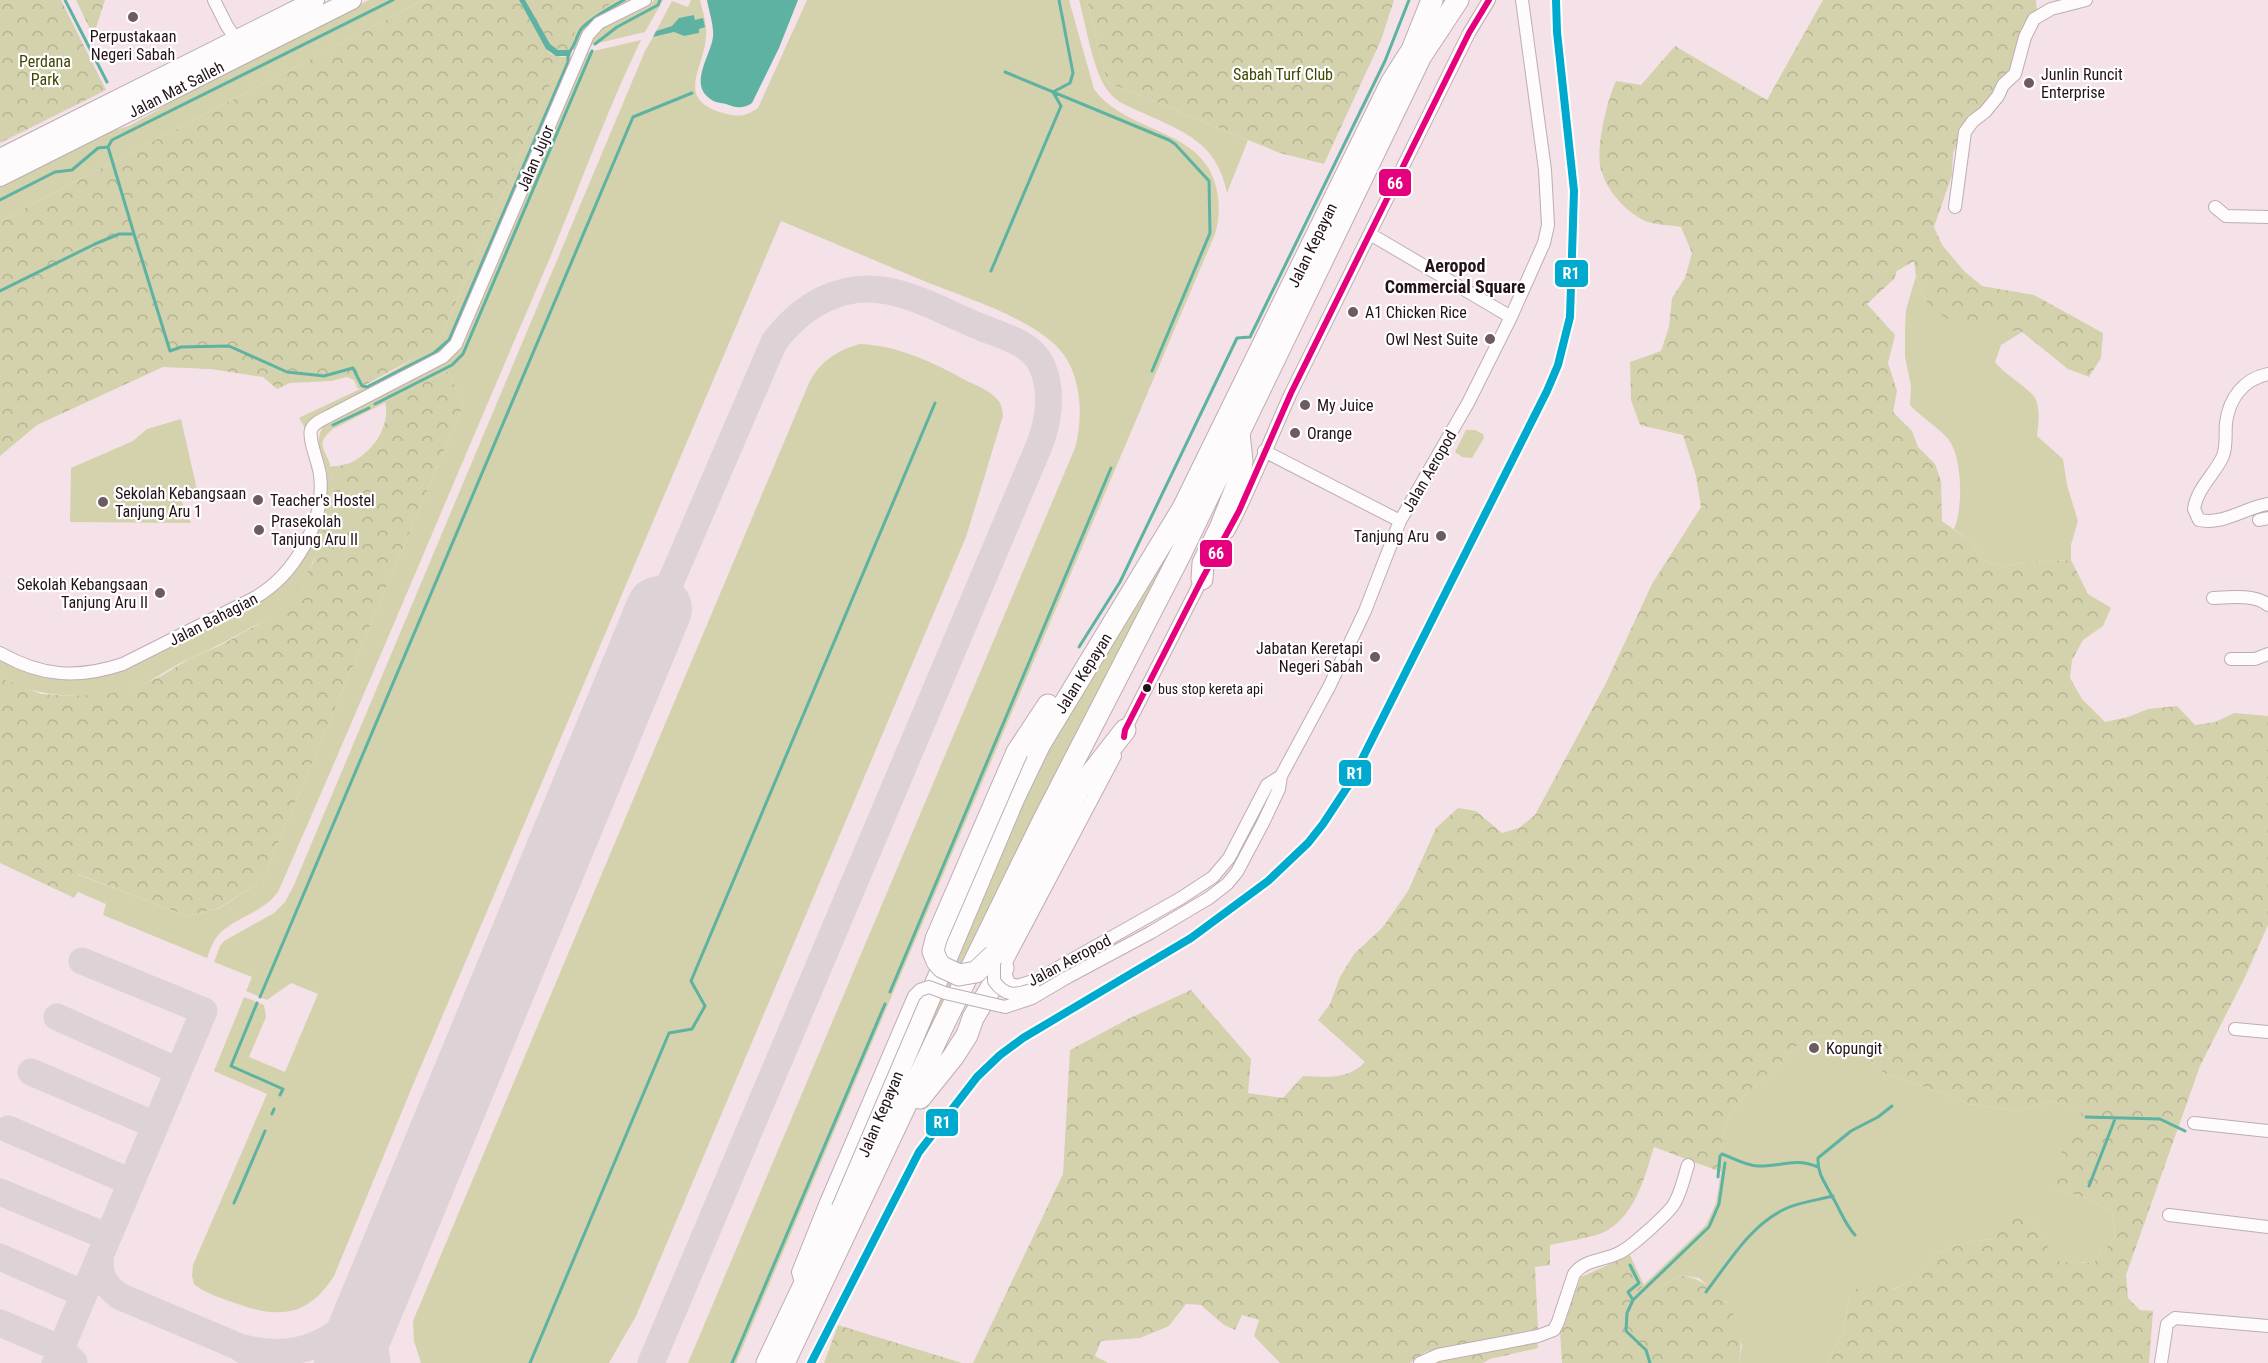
<svg xmlns="http://www.w3.org/2000/svg" width="2268" height="1363" viewBox="0 0 2268 1363" font-family="'Roboto Condensed',sans-serif">
<defs>
<pattern id="forest-crowns" width="20" height="18" patternUnits="userSpaceOnUse" patternTransform="scale(1.5)"><rect width="20" height="18" fill="#d4d2ac"/><path d="M2 6a3 3 0 1 1 6 0M12 15a3 3 0 1 1 6 0" fill="none" stroke="#b6b393"/></pattern>
</defs>
<rect width="100%" height="100%" fill="#f4e2e8"/>
<!-- grass -->
<path fill="#d4d2ac" d="M369,0H424L0,221V186L101,134L129,126L158,110L187,90Z
M617,0H636L577,49L572,50L575,30L581,23Z
M654,0H663L645,32L590,45L598,31L650,5Z
M691,0H700C703,12 707,24 706,37C704,69 674,99 723,113C738,117 745,117 758,108L807,0H1069L1094,89C1126,133 1199,128 1215,183C1220,200 1220,217 1215,234L736,1363H688L1075,448C1083,419 1082,381 1064,355C1038,319 965,298 924,281C876,261 829,241 781,221L410,1092L334,1276C307,1318 277,1319 232,1302C218,1297 205,1293 194,1284L192,1276L193,1265L267,1094L214,1071L244,997L264,1005L266,1017L249,1057L285,1072L318,994L291,983L267,1000L246,991L252,977L214,962L220,946L224,941L274,913L285,902L294,885L645,51L653,37L674,32L684,36L699,33L694,15L672,26L656,31L672,1L688,7Z
M1079,0H1087L1107,82L1248,140L1227,193C1217,143 1185,132 1143,113C1130,107 1117,103 1108,91C1093,72 1086,25 1079,0Z
M641,40C605,114 578,192 546,267C456,476 369,685 278,892C263,912 237,917 220,933C213,940 210,950 207,958L103,915L106,904L78,892L74,898L68,895L77,874L187,916L218,909L262,881L463,406L448,371L333,429C313,445 327,450 331,468C332,472 331,477 332,482C333,516 318,555 301,585C296,593 290,606 283,611C274,617 263,621 254,626C234,637 214,648 193,657C174,665 157,678 137,687C99,702 36,698 0,678V657L30,672L126,668L273,593C305,564 329,519 327,475C326,455 311,448 323,427L447,361L462,348L585,53Z
M574,56L454,342L445,351L313,420L305,428L299,418C345,396 404,371 441,337L562,57Z
M1916,276L1925,300L1992,327L2022,332L2001,345L1995,362C2004,374 2030,389 2035,398C2041,409 2038,425 2037,436L2063,459L2067,485L2078,521L2071,545V560L2025,562L2002,567L1983,560L1969,540L1954,529C1963,509 1963,457 1948,439C1937,426 1922,418 1910,405L1911,386L1905,357V329L1906,310Z
M860,344C901,346 934,363 969,382C978,386 990,391 997,399C1002,404 1002,409 1003,416L966,537L647,1290L636,1316L609,1363H421L414,1341L413,1321L809,383C820,361 838,350 860,344Z
M181,419L198,494L181,500L191,523L70,522L71,468L133,441L147,429Z
M1466,430H1475L1483,434L1484,438L1472,458L1462,457L1455,452Z
M1180,531L866,1173L970,925L1046,751L1145,593Z
M1820,1035L1840,1037L1853,1044L1884,1073L1948,1095L1968,1104L2019,1111L2052,1101L2085,1108L2074,1130L2053,1188L2086,1198L2113,1212L2115,1237L2093,1263L2056,1261L2029,1217L1991,1239L1964,1243L1936,1253L1920,1276L1892,1290L1849,1299L1843,1332L1827,1363H1739L1742,1346L1727,1302L1699,1278L1681,1275L1649,1293L1634,1294L1706,1225L1716,1203L1721,1172L1722,1139L1729,1116L1739,1100L1784,1060L1801,1041Z"/>
<!-- forest -->
<path fill="url(#forest-crowns)" d="M0,0H61L106,90L0,143Z
M76,0H105L95,31H91Z
M424,0H519L546,49L551,54L562,57L441,337L425,352L358,389L354,380L347,377L331,381L290,383L277,389L263,377L210,369L163,367L37,425L0,456V221Z
M525,0H617L581,23L575,30L572,50C567,50 562,51 557,49C544,45 531,13 525,0Z
M1087,0H1394L1381,40L1324,164L1280,153L1107,82Z
M1823,0H2036L2038,23L2025,37L2013,78L1961,136L1953,153L1952,175L1934,227L1942,245L1964,271L1982,286L2034,295L2103,333L2101,358L2089,377L2068,369L2022,332L1951,323L1925,300L1916,276L1914,261L1897,271L1894,279L1867,304L1895,335L1888,363L1897,391L1893,412L1912,431L1918,447L1935,464L1941,481L1942,521L1969,540L1983,560L2002,567L2025,562L2071,560L2088,594L2111,608L2103,626L2083,640L2072,660L2070,678L2082,699L2105,722L2128,717L2148,709L2177,706L2195,725L2215,722L2234,713L2268,716V925L2245,977L2200,1066L2126,1275L2128,1298L2140,1310L2153,1311L2149,1363H1827L1843,1332L1849,1299L1866,1276L1893,1290L1919,1276L1936,1253L1964,1243L1991,1239L2004,1221L2029,1217L2057,1261L2093,1263L2115,1237L2113,1212L2086,1198L2053,1188L2057,1161L2084,1108L2052,1101L2019,1111L1968,1104L1948,1095L1884,1073L1853,1044L1840,1037L1820,1035L1801,1041L1784,1060L1739,1100L1729,1116L1722,1139L1721,1172L1654,1147C1645,1176 1636,1213 1608,1230C1598,1237 1563,1242 1550,1245V1265L1535,1267L1538,1329L1425,1352L1410,1363H1280L1254,1336L1259,1320L1242,1315L1235,1330L1224,1325L1201,1305L1186,1304L1169,1326L1140,1338L1101,1341L1095,1356L1108,1363H973L1063,1174L1070,1050L1130,1018L1191,990L1251,1059L1248,1093L1283,1098L1303,1076C1326,1077 1348,1080 1365,1062L1318,1020L1330,1004L1340,977L1354,954L1383,927L1408,891L1436,828L1458,808L1476,811L1502,833L1519,828L1535,815L1605,685L1652,584L1701,507L1696,476L1683,435L1640,425L1631,400L1630,362L1661,351L1669,327L1672,298L1685,278L1692,253L1681,227C1670,225 1655,225 1645,221C1625,211 1608,192 1601,170C1595,150 1607,100 1616,81L1641,85L1675,46L1767,100Z
M448,371L463,406L262,881L217,909L187,916L78,874L68,895L0,863V678L41,694L72,696L108,694L134,688L161,676L189,659L219,646L284,610L313,563L320,542L332,496L331,467C337,466 344,465 350,463C372,453 391,427 385,402Z
M1630,1255L1644,1285L1635,1294L1649,1293L1681,1275C1725,1284 1747,1320 1739,1363H1562L1560,1331L1581,1277Z
M838,1325L962,1363H824Z
M1537,1341L1538,1348L1490,1359L1483,1363H1433Z"/>
<!-- water -->
<path fill="#5db2a2" d="M519,0H525L550,44L558,50H572L570,56H556L546,49Z
M707,0H798L779,48L752,103C743,109 736,108 726,104C721,103 713,102 709,98C689,83 711,55 713,37C714,25 709,12 707,0Z
M694,15L695,20L703,18L705,27L699,29V33L684,36L674,32L653,37L656,31L672,26L679,18Z"/>
<g fill="none" stroke-linecap="round" stroke-linejoin="round">
<!-- stream -->
<path stroke="#5db2a2" stroke-width="3" d="M65,0L107,82
M595,44L617,27L658,5L660,0
M1005,72L1169,140L1175,144L1209,181L1210,233L1152,371
M0,200L55,172L72,170L98,148L108,147
M134,234L108,147L112,140L393,0
M991,271L1061,106L1053,92L1070,83L1073,73L1059,0
M0,291L95,244L119,234H134L170,351L181,347L229,346L287,372L324,376L353,368L362,386L367,387L434,353L449,340L568,62V53C576,46 576,35 582,28C594,16 610,8 624,0
M375,404L452,365L463,354L592,51
M333,425L369,408
M1079,647L1120,582L1237,338L1250,337L1385,61L1409,0
M890,992L1111,468
M260,997L633,117L692,93
M257,1003L231,1066L283,1089L280,1095
M272,1114L274,1109
M2086,1117L2160,1119L2185,1131
M1718,1177L1720,1156L1722,1154C1733,1158 1746,1166 1758,1166C1781,1167 1794,1157 1818,1167
M2089,1186L2115,1119
M234,1203L265,1131
M1855,1235C1844,1223 1841,1211 1833,1198C1826,1184 1817,1174 1818,1158L1851,1131L1878,1117L1892,1106
M1630,1265L1639,1283L1628,1292L1633,1300
M1706,1292C1729,1262 1751,1224 1787,1208C1801,1202 1818,1200 1833,1196
M530,1363L669,1033L692,1029L705,1006L691,981L935,403
M732,1363L885,1004
M1650,1363L1646,1350L1626,1331L1627,1313L1633,1300L1709,1227L1719,1204L1725,1163"/>
<!-- taxiway -->
<path stroke="#ddd2d6" stroke-width="27" d="M82,961L204,1011L100,1256C100,1277 103,1283 119,1296L237,1346L263,1363
M57,1017L178,1071
M31,1072L155,1125
M8,1129L131,1182
M0,1192L108,1237
M0,1257L84,1294
M375,1298L371,1320L377,1363
M0,1323L61,1349L74,1362
M244,1348C301,1363 338,1339 375,1298
M55,1363L100,1256
M651,1363L1039,446C1049,421 1053,391 1042,366C1032,342 999,335 978,326C949,314 919,297 888,291C841,282 802,305 774,342L659,609"/>
<!-- runway -->
<path stroke="#ddd2d6" stroke-width="66" d="M347,1363L659,609"/>
<!-- street casing -->
<g stroke="#beadb3" stroke-width="14">
<path id="street" d="M214,0L227,26L240,45
M1955,207L1965,132L1973,121L1985,112L1998,96L2003,85L2015,74L2025,37L2034,19L2051,9L2086,0
M2215,207L2226,216L2268,217
M1370,234L1511,317
M2268,374C2243,379 2229,399 2226,423C2225,434 2227,445 2223,456C2215,474 2197,488 2194,509L2199,520C2224,525 2244,508 2268,504
M1264,451L1400,521
M2259,520L2268,518
M1228,532C1252,487 1270,439 1291,393L1469,33L1489,0
M2213,598C2229,597 2256,594 2268,605
M0,653C42,677 78,679 123,664L254,598C294,576 326,521 320,475C319,464 308,439 311,430C313,423 322,420 329,416L443,357L456,344L588,35L599,23L645,0
M2231,659H2255L2268,654
M1124,735L1125,730L1205,573
M1115,756L1003,968L1009,983L1017,986L1036,980L1181,898L1213,877L1229,858L1267,785L1281,776L1329,687L1365,611L1400,521L1468,403L1511,317L1544,243L1548,225L1545,170L1522,0
M1066,978L1150,933L1209,898L1227,884L1237,872L1263,823L1279,789L1281,776
M2235,1029L2268,1032
M2194,1123L2268,1131
M2169,1215L2268,1227
M802,1286L798,1272L826,1202
M1420,1363L1438,1355L1538,1336L1554,1330L1558,1322L1574,1274C1585,1259 1603,1261 1619,1253C1629,1249 1668,1214 1674,1204C1681,1193 1684,1177 1688,1165
M2161,1363L2167,1324L2175,1318L2268,1326"/>
</g>
<!-- primary casing -->
<g stroke="#beadb3" stroke-width="20">
<path id="primary" d="M0,158L315,0
M0,177L352,0"/>
</g>
<!-- highway casing -->
<g stroke="#beadb3" stroke-width="23">
<path id="highway" d="M1421,56L1458,0
M1202,579L1203,563L1221,526L1239,480L1242,461L1239,433
M1017,752L1048,705
M994,955L1079,789L1125,730
M920,1098L953,1057L967,1035L973,1018L1003,968
M767,1363L845,1198L1014,798L1040,744L1183,508L1391,83L1412,50L1432,0
M784,1363L941,1030L1043,821L1179,557L1419,60"/>
</g>
<!-- street -->
<use href="#street" stroke="#fdfbfc" stroke-width="12"/>
<!-- primary -->
<use href="#primary" stroke="#fdfbfc" stroke-width="18"/>
<!-- highway -->
<use href="#highway" stroke="#fdfbfc" stroke-width="21"/>
<!-- street-bridge casing -->
<g stroke="#beadb3" stroke-width="14" stroke-linecap="butt">
<path id="street-bridge" d="M994,955V981C1006,998 1017,995 1034,989
M826,1202L914,996L920,990L929,987L945,993L1005,1007L1032,998L1066,978"/>
</g>
<!-- highway-bridge casing -->
<g stroke="#beadb3" stroke-width="23" stroke-linecap="butt">
<path id="highway-bridge" d="M994,955L976,972L959,975L942,967L937,961L933,951L936,939L1017,752"/>
</g>
<!-- street-bridge -->
<use href="#street-bridge" stroke="#fdfbfc" stroke-width="12"/>
<!-- highway-bridge -->
<use href="#highway-bridge" stroke="#fdfbfc" stroke-width="21"/>
<!-- bus-1 casing -->
<g stroke="#fff" stroke-width="10">
<path id="bus-1" d="M1124,737L1125,730L1202,579L1239,511L1291,393L1469,33L1489,0"/>
</g>
<!-- bus-1 -->
<use href="#bus-1" stroke="#e5007d" stroke-width="6"/>
<!-- rail-1 casing -->
<g stroke="#fff" stroke-width="12">
<path id="rail-1" d="M811,1363L919,1152L977,1077L1000,1055L1023,1038L1191,938L1268,881L1308,843L1323,824L1350,783L1547,391L1558,365L1570,317L1574,191L1557,32L1556,0"/>
</g>
<!-- rail-1 -->
<use href="#rail-1" stroke="#00a9ce" stroke-width="8"/>
</g>
<!-- markers -->
<g fill="#6d5b61" stroke="#fff" stroke-width="2">
<circle cx="133" cy="17" r="6"/>
<circle cx="2029" cy="83" r="6"/>
<circle cx="1353" cy="312" r="6"/>
<circle cx="1490" cy="339" r="6"/>
<circle cx="1305" cy="405" r="6"/>
<circle cx="1295" cy="433" r="6"/>
<circle cx="258" cy="500" r="6"/>
<circle cx="103" cy="502" r="6"/>
<circle cx="259" cy="530" r="6"/>
<circle cx="1441" cy="536" r="6"/>
<circle cx="160" cy="593" r="6"/>
<circle cx="1375" cy="657" r="6"/>
<circle cx="1814" cy="1048" r="6"/>
</g>
<circle fill="#241219" stroke="#fff" stroke-width="2" cx="1147" cy="688" r="5"/>
<g text-anchor="middle" stroke-width="4.5" stroke-linejoin="round" paint-order="stroke">
<!-- bus labels -->
<g font-size="14" fill="#241219" stroke="#fff" text-anchor="start">
<text x="1158" y="694">bus stop kereta api</text>
</g>
<!-- poi labels -->
<g font-size="16" fill="#241219" stroke="#fff" text-anchor="start">
<text x="133" y="42" text-anchor="middle">Perpustakaan<tspan x="133" dy="18">Negeri Sabah</tspan></text>
<text x="2041" y="80">Junlin Runcit<tspan x="2041" dy="18">Enterprise</tspan></text>
<text x="1365" y="318">A1 Chicken Rice</text>
<text x="1478" y="345" text-anchor="end">Owl Nest Suite</text>
<text x="1317" y="411">My Juice</text>
<text x="1307" y="439">Orange</text>
<text x="115" y="499">Sekolah Kebangsaan<tspan x="115" dy="18">Tanjung Aru 1</tspan></text>
<text x="270" y="506">Teacher's Hostel</text>
<text x="271" y="527">Prasekolah<tspan x="271" dy="18">Tanjung Aru II</tspan></text>
<text x="1429" y="542" text-anchor="end">Tanjung Aru</text>
<text x="148" y="590" text-anchor="end">Sekolah Kebangsaan<tspan x="148" dy="18">Tanjung Aru II</tspan></text>
<text x="1363" y="654" text-anchor="end">Jabatan Keretapi<tspan x="1363" dy="18">Negeri Sabah</tspan></text>
<text x="1826" y="1054">Kopungit</text>
</g>
<!-- park labels -->
<g font-size="16" fill="#414700" stroke="#fff">
<text x="45" y="67">Perdana<tspan x="45" dy="18">Park</tspan></text>
<text x="1283" y="80">Sabah Turf Club</text>
</g>
<!-- street labels -->
<g font-size="16" fill="#241219" stroke="#fff">
<text transform="translate(176 89) rotate(-27)" y="6">Jalan Mat Salleh</text>
<text transform="translate(535 158) rotate(-67)" y="6">Jalan Jujor</text>
<text transform="translate(1312 245) rotate(-64)" y="6">Jalan Kepayan</text>
<text transform="translate(1429 471) rotate(-60)" y="6">Jalan Aeropod</text>
<text transform="translate(213 619) rotate(-27)" y="6">Jalan Bahagian</text>
<text transform="translate(1083 673) rotate(-58)" y="6">Jalan Kepayan</text>
<text transform="translate(1069 960) rotate(-28)" y="6">Jalan Aeropod</text>
<text transform="translate(880 1114) rotate(-67)" y="6">Jalan Kepayan</text>
</g>
<!-- neighbourhood labels -->
<g font-size="18" font-weight="bold" fill="#241219" stroke="#fff">
<text x="1455" y="272">Aeropod<tspan x="1455" dy="21">Commercial Square</tspan></text>
</g>
</g>
<g stroke="#fff" stroke-width="2">
<rect x="1378" y="168" width="34" height="29" rx="6" fill="#e5007d"/>
<rect x="1554" y="259" width="35" height="29" rx="6" fill="#00a9ce"/>
<rect x="1199" y="539" width="34" height="29" rx="6" fill="#e5007d"/>
<rect x="1338" y="759" width="34" height="28" rx="6" fill="#00a9ce"/>
<rect x="925" y="1108" width="34" height="29" rx="6" fill="#00a9ce"/>
</g>
<g font-size="16" text-anchor="middle" font-weight="bold" fill="#fff">
<text x="1395" y="189">66</text>
<text x="1571" y="279">R1</text>
<text x="1216" y="559">66</text>
<text x="1355" y="779">R1</text>
<text x="942" y="1128">R1</text>
</g>
</svg>
